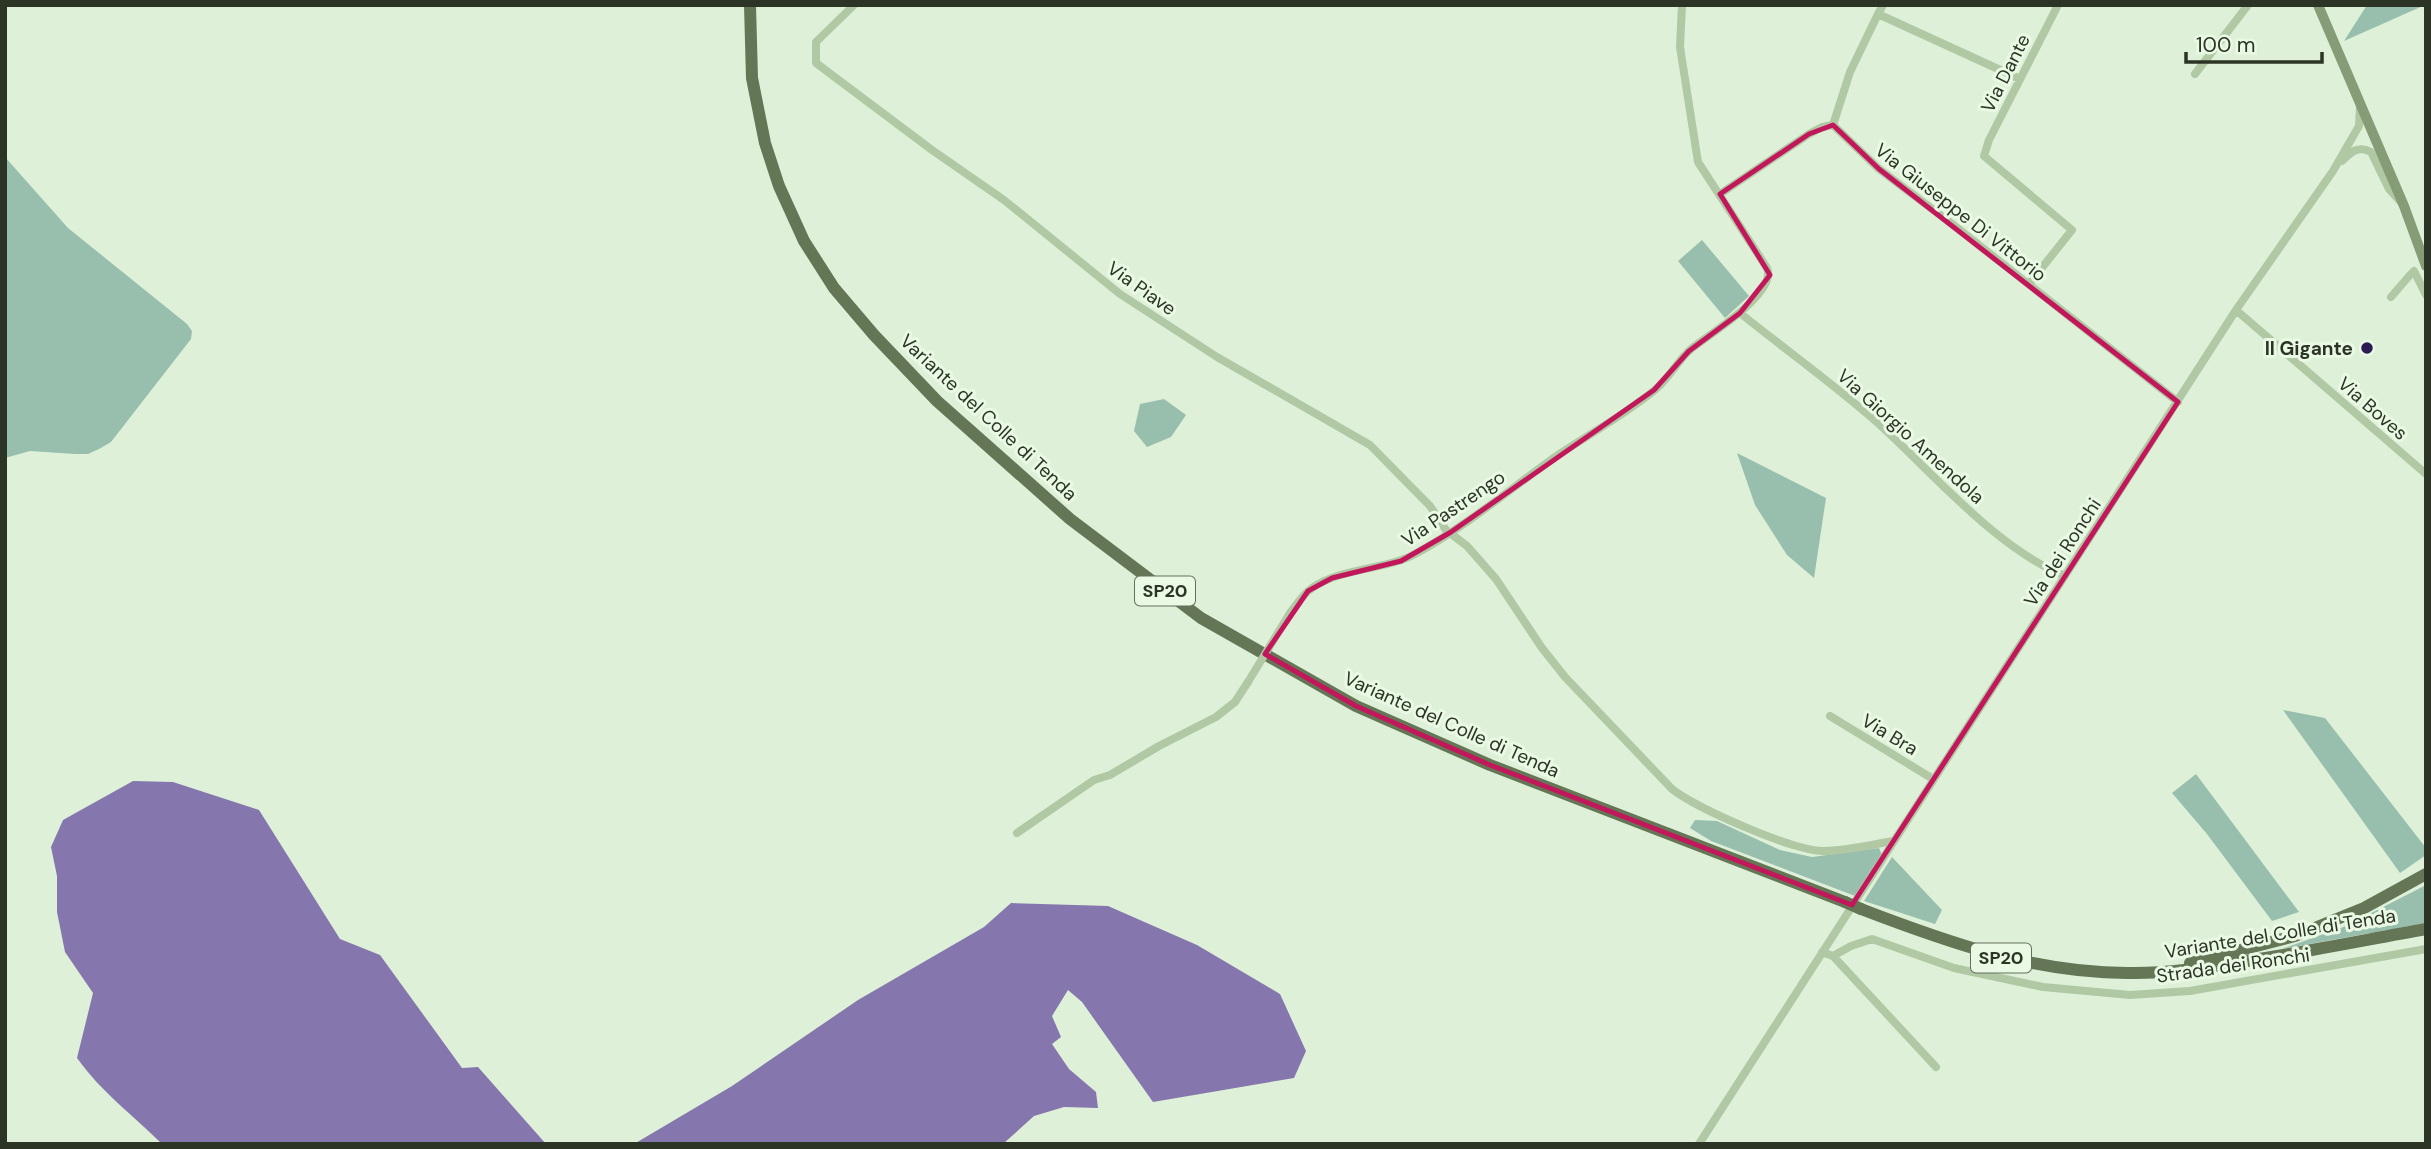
<svg xmlns="http://www.w3.org/2000/svg" width="2431" height="1149" viewBox="0 0 2431 1149" font-family="'DM Sans',sans-serif">
<rect width="100%" height="100%" fill="#def1d8"/>
<!-- green -->
<path fill="#98bfad" d="M2367,5H2425L2344,41Z
M5,157L68,228L187,324L192,331L191,339L111,442L99,449L88,454H75L30,451L5,458Z
M1702,240L1749,296L1725,318L1678,261Z
M1164,399L1186,415L1171,437L1147,447L1134,431L1140,404Z
M1737,453L1826,498L1814,578L1787,555L1755,505Z
M2283,710L2325,718L2426,848V855L2400,873Z
M2196,774L2299,912L2272,921L2207,834L2172,793Z
M1695,820L1717,821L1780,850L1812,857L1879,848L1882,855L1855,896L1711,841L1690,828Z
M1892,857L1942,910L1935,924L1864,901Z
M2426,885V923L2282,949L2346,926Z"/>
<!-- water -->
<path fill="#8577ad" d="M133,781L173,782L259,810L340,939L380,955L462,1068L478,1067L546,1144H162C132,1114 103,1094 77,1058L93,993L65,952L57,912V876L51,847L63,820Z
M1011,903L1108,906L1197,945L1280,994L1306,1051L1294,1078L1153,1102L1082,1002L1068,990L1052,1016L1061,1037L1052,1044L1069,1069L1096,1092L1098,1108L1064,1107L1034,1116L1003,1144H634L732,1086L858,1000L984,927Z"/>
<g fill="none" stroke-linecap="round" stroke-linejoin="round">
<!-- street -->
<path stroke="#b0c8a4" stroke-width="8" d="M854,5L816,42V63L932,150L1004,200L1120,294L1217,357L1370,445L1430,506L1446,530L1467,546L1496,579L1542,648L1565,677L1672,789C1698,809 1791,850 1823,851C1845,851 1870,845 1893,841
M1883,5L1878,14L2020,79
M2195,74L2248,5
M1833,125L1850,72L1878,14
M2342,161C2351,152 2358,145 2371,152L2389,189L2400,201
M1720,194L1809,134L1822,127L1833,125L1879,169L1956,227L2178,402
M2412,273L2414,271L2426,295
M2029,284L2072,230L1984,156L1989,140L2058,5
M2391,297L2410,275
M2236,310L2426,474
M1740,313C1786,350 1835,385 1879,424C1934,474 1997,549 2065,576
M1290,613C1295,606 1300,599 1306,593C1331,568 1384,571 1415,554C1465,527 1509,490 1555,457C1589,434 1625,415 1656,389C1670,377 1678,360 1691,349C1708,335 1778,293 1767,268L1698,162L1680,47L1682,5
M1830,716L1933,779
M1017,833L1094,780L1110,775L1159,746L1216,717L1235,702L1248,682
M1822,952L1833,956L1851,946L1872,939L1954,968L2043,987L2130,995L2190,991L2426,949
M1833,956L1936,1067
M1699,1144L2236,310L2333,171L2359,126L2360,107"/>
<!-- secondary -->
<path stroke="#869c76" stroke-width="10" d="M2318,5L2404,206L2426,266"/>
<!-- primary -->
<path stroke="#657657" stroke-width="12" d="M750,5L752,78L765,143L779,186L804,241L834,288L874,335L937,401L1070,519L1201,618L1356,706L1490,765L1845,902
M1861,909C1947,942 2034,973 2127,973C2171,974 2215,966 2259,959C2315,950 2370,939 2426,929
M2190,963L2295,936L2364,908L2426,874"/>
<!-- street-bridge -->
<path stroke="#b0c8a4" stroke-width="8" d="M1248,682L1290,613"/>
<!-- primary-bridge -->
<path stroke="#657657" stroke-width="12" d="M1845,902L1861,909"/>
</g>
<!-- marked area -->
<path fill="none" stroke="#c2185b" stroke-width="5" stroke-linejoin="round" d="M1833,125L1879,169L2178,402L1852,905L1490,765L1356,706L1265,654L1308,591L1332,578L1401,561L1451,532L1654,390L1689,351L1740,313L1770,275L1720,194L1809,134Z"/>
<!-- markers -->
<circle fill="#2c1c54" stroke="#e9f9e4" stroke-width="2.5" cx="2367" cy="348" r="7"/>
<g text-anchor="middle" stroke-width="6" stroke-linejoin="round" paint-order="stroke">
<!-- shield labels -->
<g fill="#e9f9e4" stroke="#656f5f" stroke-width="2">
<rect x="1135" y="576.5" width="60" height="29" rx="5"/>
<rect x="1971" y="943.5" width="60" height="29" rx="5"/>
</g>
<g font-size="18" font-weight="bold" fill="#2c3426">
<text x="1165" y="597">SP20</text>
<text x="2001" y="964">SP20</text>
</g>
<!-- street labels -->
<g font-size="19" fill="#2c3426" stroke="#e9f9e4">
<text transform="translate(2005 73) rotate(-63)" y="7">Via Dante</text>
<text transform="translate(1961 212) rotate(38)" y="7">Via Giuseppe Di Vittorio</text>
<text transform="translate(1142 288) rotate(35)" y="7">Via Piave</text>
<text transform="translate(2373 408) rotate(41)" y="7">Via Boves</text>
<text transform="translate(989 417) rotate(43)" y="7">Variante del Colle di Tenda</text>
<text transform="translate(1911 436) rotate(42)" y="7">Via Giorgio Amendola</text>
<text transform="translate(1453 508) rotate(-34)" y="7">Via Pastrengo</text>
<text transform="translate(2062 552) rotate(-57)" y="7">Via dei Ronchi</text>
<text transform="translate(1452 724) rotate(24)" y="7">Variante del Colle di Tenda</text>
<text transform="translate(1890 734) rotate(31)" y="7">Via Bra</text>
<text transform="translate(2280 933) rotate(-9)" y="7">Variante del Colle di Tenda</text>
<text transform="translate(2233 965) rotate(-8)" y="7">Strada dei Ronchi</text>
</g>
<!-- poi labels -->
<g font-size="19" font-weight="bold" fill="#2c3426" stroke="#e9f9e4" text-anchor="end">
<text x="2353" y="355">Il Gigante</text>
</g>
</g>
<!-- border -->
<rect width="2431" height="1149" fill="none" stroke="#2c3426" stroke-width="14"/>
<!-- scale -->
<path d="M2186 52v10h136v-10" fill="none" stroke="#2c3426" stroke-width="3.5"/>
<text x="2196" y="52" font-size="21" fill="#2c3426" stroke="#e9f9e4" stroke-width="5" paint-order="stroke">100 m</text>
</svg>
